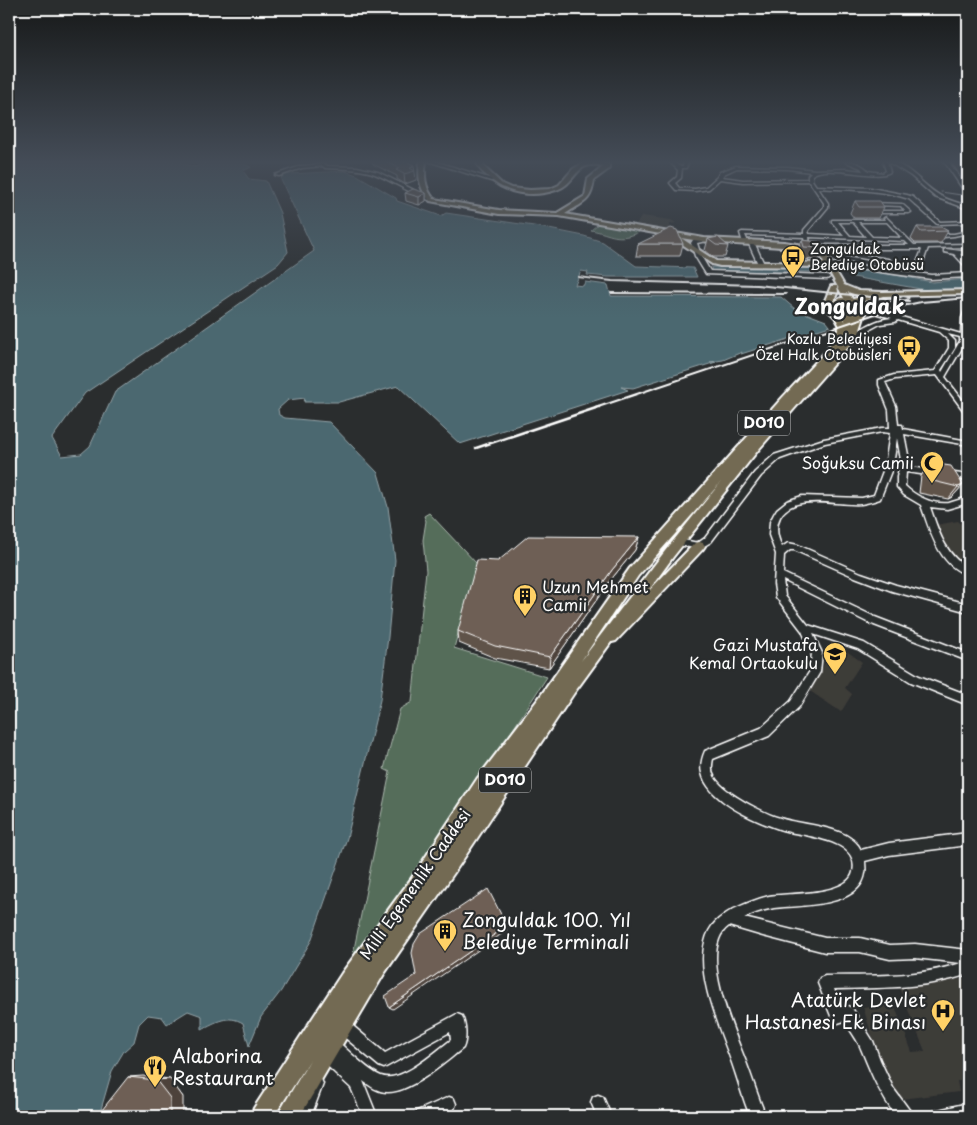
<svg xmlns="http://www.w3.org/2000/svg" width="977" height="1125" viewBox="0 0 977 1125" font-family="'Playpen Sans',sans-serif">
<rect width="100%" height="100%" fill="#2a2d2e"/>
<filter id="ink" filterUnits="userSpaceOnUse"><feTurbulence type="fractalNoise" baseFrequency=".02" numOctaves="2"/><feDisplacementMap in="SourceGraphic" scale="10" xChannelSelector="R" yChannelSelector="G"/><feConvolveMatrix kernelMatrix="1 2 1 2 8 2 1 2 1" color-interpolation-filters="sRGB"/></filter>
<g filter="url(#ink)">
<!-- built -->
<path fill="#3e3c39" d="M642,216L671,220L676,223L670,224V230L636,224Z
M958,521L968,531V564L951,558L936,525Z
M838,645L862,662L845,688L852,694L841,712L807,689Z
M968,978V1081H957L959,1092L892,1100L863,1007L894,1004L912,1052L925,1051L899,988Z"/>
<!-- green -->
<path fill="#546d5a" stroke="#aab6ac" d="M598,224L633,228L639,232C617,242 612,234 591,230Z
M429,513L477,564L454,648L547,677L491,763L351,964L390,772L384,769L400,709L412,702L426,571L423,540L426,521L424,516Z"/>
<!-- water -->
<path fill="#4c6870" stroke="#94a4a9" d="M9,161H181V163L195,167L210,161H237L251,167L243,171L249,179L266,181L280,213L288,252L278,264L85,393L52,438L62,456L81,454L90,446L115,392L314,251L281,180L282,176L290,174L345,171L357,175L396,198L397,201L441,216L446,213L534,226L584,236L603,242L636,266L693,268L697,277H608L587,275L588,272L581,271L575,285L583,286L585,282L608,285L611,296L781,297L795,309L826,321L830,326L741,354L742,352L723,360L710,362H716L633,388L621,387L628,390L460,444L398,386L339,402H304L305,398L288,400L278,409L279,415L285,418L329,422L378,473L388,507L395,560L388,637L380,700L347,838L311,941L281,991L261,1017L249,1046L243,1023C228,1014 216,1022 202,1029V1016L188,1011L167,1024L162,1017L148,1015L139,1024L134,1042L124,1051L112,1071L99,1116H9Z
M711,267L816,268L819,272L712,271Z
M847,269L869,270L932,282L968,279V289L932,291L853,277Z"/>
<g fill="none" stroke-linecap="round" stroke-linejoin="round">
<!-- minor casing -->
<g stroke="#fff" stroke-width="3">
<path id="minor" d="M428,161H434L495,180L491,181Z
M669,161H673L679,166H683L685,161H689L686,168H682L681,178L675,183L679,188L695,189L706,187L717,177L720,172L736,166L788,167L815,170L846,169L863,171L861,168L844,161C852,161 863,164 868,171L883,173L886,171L883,161C907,161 920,184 939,195C947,200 959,203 968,206V209L935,197L911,176L887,161L890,172C876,181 828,163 812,175V180L816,186L871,188L907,195L913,197L940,222L968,221V223L937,224L909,199C880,189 849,190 818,188L828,203V207L808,231L809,234L844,236L832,222V220H885L884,218L886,217L914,245L968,244V247L928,248L922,265L919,267L916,265L922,250L921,249H808L805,247L804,237L745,235L748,242L743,243L740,233L742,232L804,234V230L824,207V203L809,181L743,182L720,179L709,189L695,191L676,190L670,183L677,177L678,170ZM737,168L788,169L811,172L808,175V179L743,180L722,177L724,174ZM838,222H853L866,237L850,236ZM858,222H887L902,238L872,237ZM809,237L905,241L909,245H810Z
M942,161L949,162L968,190V194H966L946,164Z
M325,164L327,166L357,167L378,172L434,200L432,201C412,195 395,182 375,174C360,168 342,169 325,168L323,166L302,168L279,176L275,175L301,166Z
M872,203L902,204L911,212L909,213H881L879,212V211H905L901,206L874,205L872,204Z
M968,231V233L954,236L934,238L931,236L934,234H954Z
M704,238L707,240L706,241L697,243L701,256L710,271L827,275L830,277L827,279L706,274L695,256L691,243L693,240Z
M751,240L754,242L764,264L763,265L758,264L748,242Z
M829,249L888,259L891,261L888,263L827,252V250Z
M946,249L968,252V256L960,254L968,263V268L966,267L954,254L944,252V250Z
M829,263L851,264L931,275L968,273V277L931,279L851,268L827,266V264Z
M903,297L908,298L890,307L898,314V316L961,334L962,318L965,310L968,308L966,341L945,377L968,407V414H966L937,375L895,379L885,382L896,406L898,425H902L903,429L968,441V445L904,434L909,460L907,467L935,470L939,473L935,476L906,472L905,486C916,497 934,505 949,503C955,501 962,499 968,497V503L947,509L930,507C938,530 945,555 968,568V575C939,566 930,531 921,505L904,495L897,487V477L901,460L897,438L893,466L880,499C874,501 867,503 861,504C837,506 794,492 780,517C775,527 777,537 782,547L788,543L798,545L861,573L896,585L968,604V612L892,591L855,577L794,550H790L784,555L783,573L875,617L968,653V661L869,623L783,580L785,596L808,625L864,643L919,676L968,695V705L911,682L858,649L813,634L822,653L820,672L799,707L769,736L713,759C712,763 711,769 713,774C719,791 763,813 780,818C803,826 849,825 861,850L889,843L968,833V845L889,855L865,861C865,865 866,869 865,873C860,908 799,905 774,908C763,910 754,913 744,918L825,938H860L890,945L915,944L968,950V974C925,989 880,988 834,989L842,1008L847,1006L852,1008L873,1041L880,1060L893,1088L910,1111L913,1116H896C880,1094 872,1076 862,1051C858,1040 850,1030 844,1021L838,1023L833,1021L818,983L820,978L825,976C870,975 918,978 961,963L915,958L890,959L860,952H825L763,936L729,926C696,949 735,1033 746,1062C753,1080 758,1098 766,1116H750C743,1099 738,1080 732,1063C720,1029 696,977 705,942C709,925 719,917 734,909C745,904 757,899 769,896C788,893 848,896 853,872C861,837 800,837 779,829C755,821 708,801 702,773C700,766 702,758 705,751L761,728L791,701L810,671L812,653L802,631L776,597L774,584L776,554L769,535L770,522L774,514L777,509L787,501L802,496L862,498L874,495L885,466L890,433L882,432L825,443L780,459L761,476L711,542L699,549L679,545L675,542L679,539L698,543L705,538L755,472L774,455L824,439L882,428H890L889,410L879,385V380L894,375L935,371L949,348V341L939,332L898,320L895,322L880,324L856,337H852V335C865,327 876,319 892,318L863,310V308L892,315L885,308V305ZM948,334L960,337V341L942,372L941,370L955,348V341Z
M948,472L968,475V481L945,477L944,475L945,473Z
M457,1014L462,1016C466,1025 467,1039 463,1048C446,1062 410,1093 387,1092C378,1092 370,1086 363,1081L377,1116H363L351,1088L321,1060L319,1055L321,1050L325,1048L324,1045L326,1040L331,1038L336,1040C348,1050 367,1070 381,1076C401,1084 436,1051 451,1040L450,1032L384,1068L379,1066L337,1031L335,1026L337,1021L342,1019L347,1021L385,1053Z
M316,1077L321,1079L323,1084L311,1116H297L311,1079Z
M598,1095L603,1097L611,1116H597L591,1102L593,1097Z
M449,1097L454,1099L456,1104L454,1109L439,1116H415L417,1111Z
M968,1103V1116H931L934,1111Z"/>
</g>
<!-- major casing -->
<g stroke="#fff" stroke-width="4">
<path id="major" d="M420,161H426C424,175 424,187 434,199L499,210L557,213L585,196L588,179L604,166C574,159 578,183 556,190C532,198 505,194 487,176C482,171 478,169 476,161H482L484,167L502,184L511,188L530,190L550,189L559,185L573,169L585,162L596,161L609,164V169L594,180C591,203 583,202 565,214L704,238L784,242L817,247L824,251L844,285L859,291L883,292L887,294C877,300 858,296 848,292L853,300L849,302L845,300L827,267L720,266L712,264L676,240L675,239L677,237L559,216L499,214L430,201C419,189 418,177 420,161ZM681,238C725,246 771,244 815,251L818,252L824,263L716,261Z
M831,286H837L838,292L831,305L841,314L848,326L836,348L832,350L828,348L840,326L835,317L823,305Z
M699,542L703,543L705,546L703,549L616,641L612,642L608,641L606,637L608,633L695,543Z"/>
</g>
<!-- highway casing -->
<g stroke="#fff" stroke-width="4">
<path id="highway" d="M968,290V294L883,296L861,302L867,304L869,311L865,314L858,336L759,449L673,557L574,693L454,873L384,974L300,1116H277L310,1060L274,1116H251L254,1108L342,973L411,879L477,779L539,698L630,568L783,397L841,335L846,328L845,320L830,304L841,298L853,299L883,292ZM842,303H851L860,307L861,310C852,314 844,311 839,305ZM721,482L665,551L581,661L638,576Z"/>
</g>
<!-- minor -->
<use href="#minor" fill="#2a2d2e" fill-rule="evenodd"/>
<!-- major -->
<use href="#major" fill="#736b52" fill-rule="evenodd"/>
<!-- highway -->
<use href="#highway" fill="#736b52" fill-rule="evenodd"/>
<!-- rail-far2 -->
<path stroke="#fff" stroke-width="1" d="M941,192L968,196"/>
<!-- rail-far1 -->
<path stroke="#fff" stroke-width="2" d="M578,277L612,281L757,285L909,301
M611,293L786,294
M595,408L893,308L921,302L968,298"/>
<!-- rail -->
<path stroke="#fff" stroke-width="2.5" d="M476,448L599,407"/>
</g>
<!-- wall -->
<path fill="#5f5248" stroke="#fff" d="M372,161H406L414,170L416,180L405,184L397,179V176L373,164Z
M950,161H968V189L951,161Z
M405,193H426V201L419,205L406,201Z
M855,201L884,207L879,218H854L850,213Z
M917,227L948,231L941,243H915L911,239Z
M708,239L728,246L725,257H713L705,250Z
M802,240L824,248L819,260L800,259L797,252Z
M638,244H683L680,256H636Z
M930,463L963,485L952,497L948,499L919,493L921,476Z
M639,537L635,550L609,582L549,668L495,658L459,643L458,631L498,561Z
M143,1076L170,1079L183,1097L128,1077Z"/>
<!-- shaded-wall -->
<path fill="#4d423b" stroke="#fff" d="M411,165H414L416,180L405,184L404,174Z
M426,193V201L419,205V197Z
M963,485L952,497L948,499L958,487Z
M639,537L635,550L609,582L549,668L550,657L612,570Z
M507,926L506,931L393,1009L389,1007Z
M170,1079L183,1097V1116H170L156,1080Z"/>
<!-- building -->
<path fill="#6e5f54" stroke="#fff" d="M385,161H406L414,165H411L414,167L410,168L415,171L404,174L396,170L400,168Z
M963,161H968V169Z
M413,189L426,193L419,197L405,193Z
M855,201H880L884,207H859Z
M917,227H941L948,231L921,232Z
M671,228L677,230L683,244H638Z
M718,237L728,246L716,245L708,239Z
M802,240L821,242L824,248L804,247Z
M930,463L951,466L963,485L958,487L929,480Z
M528,536L639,537L612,570L550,657L495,646L458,631L477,560L498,561Z
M488,889L507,926L389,1007L385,996L416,975L412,953L414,944L420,934Z
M128,1077L156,1080L170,1098V1116H102V1110Z"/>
</g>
<!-- sky -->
<linearGradient id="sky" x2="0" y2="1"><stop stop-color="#171919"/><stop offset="0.51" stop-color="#444c57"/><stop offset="1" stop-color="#444c57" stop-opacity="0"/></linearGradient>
<rect width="977" height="318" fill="url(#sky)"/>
<!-- icons -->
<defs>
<g id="bus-pin" transform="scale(1.25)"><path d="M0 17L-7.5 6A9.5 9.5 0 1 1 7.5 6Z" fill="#ffd166" stroke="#2a2d2e"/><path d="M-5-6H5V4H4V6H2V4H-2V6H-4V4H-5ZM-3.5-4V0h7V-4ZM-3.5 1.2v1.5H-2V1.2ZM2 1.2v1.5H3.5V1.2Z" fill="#111"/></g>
<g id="mosque-pin" transform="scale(1.25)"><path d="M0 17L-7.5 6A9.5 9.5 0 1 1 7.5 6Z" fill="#ffd166" stroke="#2a2d2e"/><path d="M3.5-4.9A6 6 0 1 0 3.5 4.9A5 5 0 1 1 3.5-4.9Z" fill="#111"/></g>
<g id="building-pin" transform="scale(1.25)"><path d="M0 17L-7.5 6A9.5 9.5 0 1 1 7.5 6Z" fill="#ffd166" stroke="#2a2d2e"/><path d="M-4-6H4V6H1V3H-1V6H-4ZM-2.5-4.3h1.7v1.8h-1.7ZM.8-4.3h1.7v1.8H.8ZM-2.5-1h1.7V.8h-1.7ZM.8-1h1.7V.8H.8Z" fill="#111"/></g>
<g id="school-pin" transform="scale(1.25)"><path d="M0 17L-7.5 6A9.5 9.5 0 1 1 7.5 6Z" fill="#ffd166" stroke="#2a2d2e"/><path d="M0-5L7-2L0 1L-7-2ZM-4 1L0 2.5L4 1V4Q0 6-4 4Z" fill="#111"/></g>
<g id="hospital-pin" transform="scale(1.25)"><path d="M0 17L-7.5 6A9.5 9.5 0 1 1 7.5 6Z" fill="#ffd166" stroke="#2a2d2e"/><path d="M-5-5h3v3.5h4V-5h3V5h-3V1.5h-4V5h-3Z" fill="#111"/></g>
<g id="restaurant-pin" transform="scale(1.25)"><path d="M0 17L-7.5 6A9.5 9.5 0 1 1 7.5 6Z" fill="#ffd166" stroke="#2a2d2e"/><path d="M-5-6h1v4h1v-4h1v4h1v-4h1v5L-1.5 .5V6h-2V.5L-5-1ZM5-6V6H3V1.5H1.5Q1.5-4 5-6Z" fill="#111"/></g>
</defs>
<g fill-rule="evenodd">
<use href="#bus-pin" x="793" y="257"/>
<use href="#bus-pin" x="909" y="347"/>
<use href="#mosque-pin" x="932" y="463"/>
<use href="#building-pin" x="525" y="596"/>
<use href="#school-pin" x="835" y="654"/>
<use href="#building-pin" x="445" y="931"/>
<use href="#hospital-pin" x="943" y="1011"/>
<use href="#restaurant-pin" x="155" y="1067"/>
</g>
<g text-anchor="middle" stroke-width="4.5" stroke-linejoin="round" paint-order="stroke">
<!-- far-poi labels -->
<g font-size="14" fill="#fff" stroke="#2a2d2e" text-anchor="start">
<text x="810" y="254">Zonguldak<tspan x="810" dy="16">Belediye Otobüsü</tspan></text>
<text x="892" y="344" text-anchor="end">Kozlu Belediyesi<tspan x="892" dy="16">Özel Halk Otobüsleri</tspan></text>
</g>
<!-- shield labels -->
<g fill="#2a2d2e" stroke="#bfc0c0" stroke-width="1">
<rect x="738" y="410.5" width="52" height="25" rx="4"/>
<rect x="479" y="767.5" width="52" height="25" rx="4"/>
</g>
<g font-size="15" font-weight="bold" fill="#fff">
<text x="764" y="428">D010</text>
<text x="505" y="785">D010</text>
</g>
<!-- poi labels -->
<g font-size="16" fill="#fff" stroke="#2a2d2e" text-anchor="end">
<text x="914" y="469">Soğuksu Camii</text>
<text x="542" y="593" text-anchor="start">Uzun Mehmet<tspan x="542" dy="18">Camii</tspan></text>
<text x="818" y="651">Gazi Mustafa<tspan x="818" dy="18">Kemal Ortaokulu</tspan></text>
</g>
<!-- street labels -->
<g font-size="16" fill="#fff" stroke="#2a2d2e">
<text transform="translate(415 884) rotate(-55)" y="6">Milli Egemenlik Caddesi</text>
</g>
<!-- near-poi labels -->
<g font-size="19" fill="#fff" stroke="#2a2d2e" text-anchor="start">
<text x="462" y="927">Zonguldak 100. Yıl<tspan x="462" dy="22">Belediye Terminali</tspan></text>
<text x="926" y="1007" text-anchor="end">Atatürk Devlet<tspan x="926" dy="22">Hastanesi Ek Binası</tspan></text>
<text x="172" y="1063">Alaborina<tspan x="172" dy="22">Restaurant</tspan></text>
</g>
<!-- far-town labels -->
<g font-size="21" font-weight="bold" fill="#fff" stroke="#2a2d2e">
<text x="850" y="314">Zonguldak</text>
</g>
</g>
<!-- margin -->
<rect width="977" height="1125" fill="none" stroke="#2a2d2e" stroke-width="30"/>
<rect x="15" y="15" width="947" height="1095" fill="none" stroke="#fff" stroke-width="2" filter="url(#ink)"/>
</svg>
